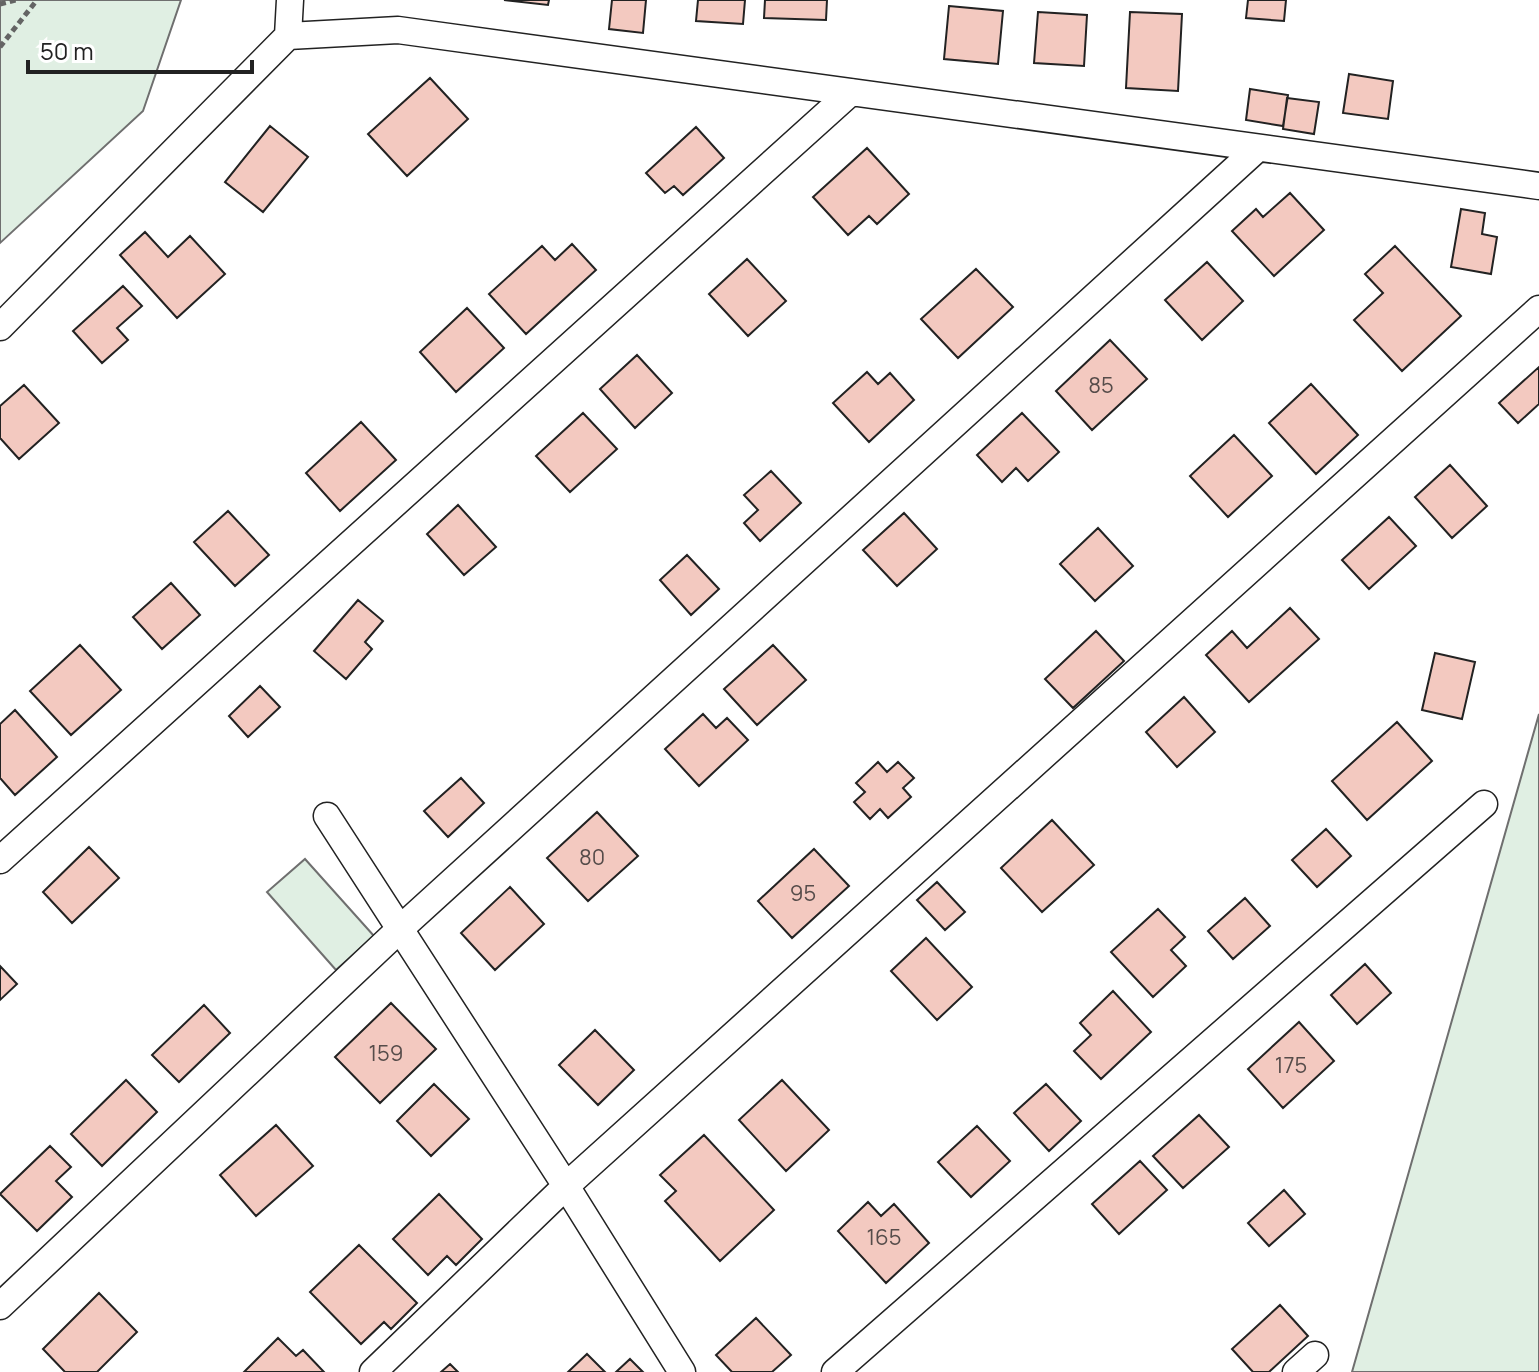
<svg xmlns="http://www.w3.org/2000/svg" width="1539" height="1372" viewBox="0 0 1539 1372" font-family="Manrope,sans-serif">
<rect width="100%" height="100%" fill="#fff"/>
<!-- green -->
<path fill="#e0efe3" stroke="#6f6f6f" stroke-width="2" d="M0,0H181L143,111L0,243Z
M1539,714V1372H1352Z
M305,859L374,936L336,970L267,892Z"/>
<!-- building -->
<path fill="#f3c9c0" stroke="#222" stroke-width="2" d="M504,0H549L548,5Z
M612,0H646L643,33L609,29Z
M698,0H745L743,24L696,21Z
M765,0H827L826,20L764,18Z
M1248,0H1286L1284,21L1246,18Z
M949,6L1003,11L998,64L944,59Z
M1038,12L1087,15L1084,66L1034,63Z
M1130,12L1182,14L1178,91L1126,88Z
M1349,74L1393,81L1388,119L1343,113Z
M430,78L468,119L407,176L368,134Z
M1250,89L1288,95L1283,126L1246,120Z
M1287,98L1319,102L1314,134L1283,129Z
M270,126L308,157L263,212L225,182Z
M696,127L724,158L683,195L674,186L665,193L646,173Z
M867,148L909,194L877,224L869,216L848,235L813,197Z
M1290,193L1324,230L1274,276L1232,231L1256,209L1263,217Z
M1461,209L1485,213L1482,234L1497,237L1491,274L1451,267Z
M145,232L168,257L190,236L225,274L177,318L120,255Z
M572,244L596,270L526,334L489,294L542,246L555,260Z
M1395,246L1461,316L1402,371L1354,320L1383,293L1365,274Z
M747,259L786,301L748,336L709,294Z
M1207,262L1243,301L1202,340L1165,300Z
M976,269L1013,307L958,358L921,319Z
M123,286L142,306L117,328L128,340L102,363L73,331Z
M467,308L504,348L456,392L420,352Z
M1110,340L1147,379L1092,430L1056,391Z
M637,355L672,393L635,428L600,389Z
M1539,367V404L1518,423L1499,403Z
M867,372L878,384L890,373L914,400L869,442L833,403Z
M1311,384L1358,435L1316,474L1269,423Z
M24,385L59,423L19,459L0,438V406Z
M583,413L617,449L570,492L536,456Z
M1022,413L1059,452L1028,481L1016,468L1002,482L977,455Z
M361,422L396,460L340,511L306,473Z
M1234,435L1272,476L1228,517L1190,476Z
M1450,465L1487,506L1452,538L1415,497Z
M771,471L801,503L760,541L744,523L758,510L744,495Z
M458,505L496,547L464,575L427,534Z
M228,511L269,555L235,586L194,542Z
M904,513L937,549L897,586L863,550Z
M1389,517L1416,546L1369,589L1342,560Z
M1098,528L1133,566L1095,601L1060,564Z
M687,555L719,589L691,615L660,580Z
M171,583L200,615L162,649L133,617Z
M358,600L383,621L365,642L372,649L346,679L314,651Z
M1290,608L1319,639L1249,702L1206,655L1232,631L1247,648Z
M1096,631L1124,661L1073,708L1045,679Z
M80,645L121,690L71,735L30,691Z
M773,645L806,680L757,725L724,689Z
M1435,653L1475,662L1462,719L1422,710Z
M260,686L280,707L248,737L229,716Z
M1184,697L1215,732L1177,767L1146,732Z
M15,710L57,757L15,795L0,778V724Z
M703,714L716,728L727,718L748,740L699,786L665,749Z
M1397,722L1432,761L1367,820L1332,781Z
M878,762L887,772L898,762L914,778L903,788L911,797L888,818L880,809L870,819L854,802L865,792L856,783Z
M461,778L484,803L448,837L424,811Z
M597,812L638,856L588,901L547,858Z
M1052,820L1094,865L1042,912L1001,868Z
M1326,829L1351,856L1317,887L1292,860Z
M89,847L119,878L72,923L43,892Z
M814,849L849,886L792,938L758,901Z
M937,882L965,912L945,930L917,900Z
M510,887L544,924L495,970L461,933Z
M1245,898L1270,926L1233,959L1208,931Z
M1158,909L1185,937L1171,950L1186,966L1153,997L1111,952Z
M926,938L972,987L937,1020L891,971Z
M1365,964L1391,993L1357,1024L1331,995Z
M0,966L17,984L0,1000Z
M1113,991L1151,1032L1101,1079L1074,1051L1091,1035L1080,1023Z
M391,1003L436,1049L380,1103L335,1057Z
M204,1005L230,1033L179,1082L152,1055Z
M1299,1022L1334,1061L1283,1108L1248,1069Z
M595,1030L634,1070L598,1105L559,1065Z
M126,1080L157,1112L102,1166L71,1134Z
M782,1080L829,1130L786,1171L739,1120Z
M434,1084L469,1119L431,1156L397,1121Z
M1046,1084L1081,1121L1049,1151L1014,1113Z
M1199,1115L1229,1147L1183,1188L1153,1156Z
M276,1125L313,1166L256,1216L220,1175Z
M977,1126L1010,1161L971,1197L938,1162Z
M704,1135L774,1210L720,1261L665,1201L676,1191L660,1175Z
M50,1146L71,1167L56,1181L72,1197L37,1231L0,1194Z
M1140,1161L1167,1190L1119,1234L1092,1204Z
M1284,1190L1305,1214L1269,1246L1248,1223Z
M439,1194L482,1239L456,1265L447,1256L428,1275L393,1239Z
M868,1202L881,1216L894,1204L929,1243L886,1283L838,1231Z
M359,1245L417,1303L391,1329L384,1322L361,1344L310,1292Z
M99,1293L137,1332L97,1372H65L43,1349Z
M1280,1305L1308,1336L1269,1372H1253L1232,1349Z
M756,1318L791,1355L772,1372H732L716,1355Z
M278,1338L296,1356L303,1350L324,1372H244Z
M587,1354L605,1372H568Z
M630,1359L643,1372H616Z
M450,1364L458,1372H441Z"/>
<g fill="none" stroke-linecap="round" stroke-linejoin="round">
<!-- street casing -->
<g stroke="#222" stroke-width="29">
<path id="street" d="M288,36L398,30L1539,186
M0,327L288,36L290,0
M327,816L566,1186L682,1372
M0,860L851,92
M0,1306L401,928L1258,148
M373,1372L566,1186L1539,309
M835,1372L1484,804
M1296,1372L1315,1355"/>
</g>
<!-- path -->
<path stroke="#646464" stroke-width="5" stroke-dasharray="6 4" stroke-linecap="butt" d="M0,4L16,0
M0,47L37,0"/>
<!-- street -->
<use href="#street" stroke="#fff" stroke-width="26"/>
</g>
<g text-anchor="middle" stroke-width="6" stroke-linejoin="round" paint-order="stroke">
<!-- number labels -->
<g font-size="22" fill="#564c4a">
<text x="1101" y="393">85</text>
<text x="592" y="865">80</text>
<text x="803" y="901">95</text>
<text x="386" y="1061">159</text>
<text x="1291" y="1073">175</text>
<text x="884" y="1245">165</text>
</g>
</g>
<!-- scale -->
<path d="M28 60v12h224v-12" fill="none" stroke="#222222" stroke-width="4"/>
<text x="40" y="60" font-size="24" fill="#222222" stroke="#ffffff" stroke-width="6" paint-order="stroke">50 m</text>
</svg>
